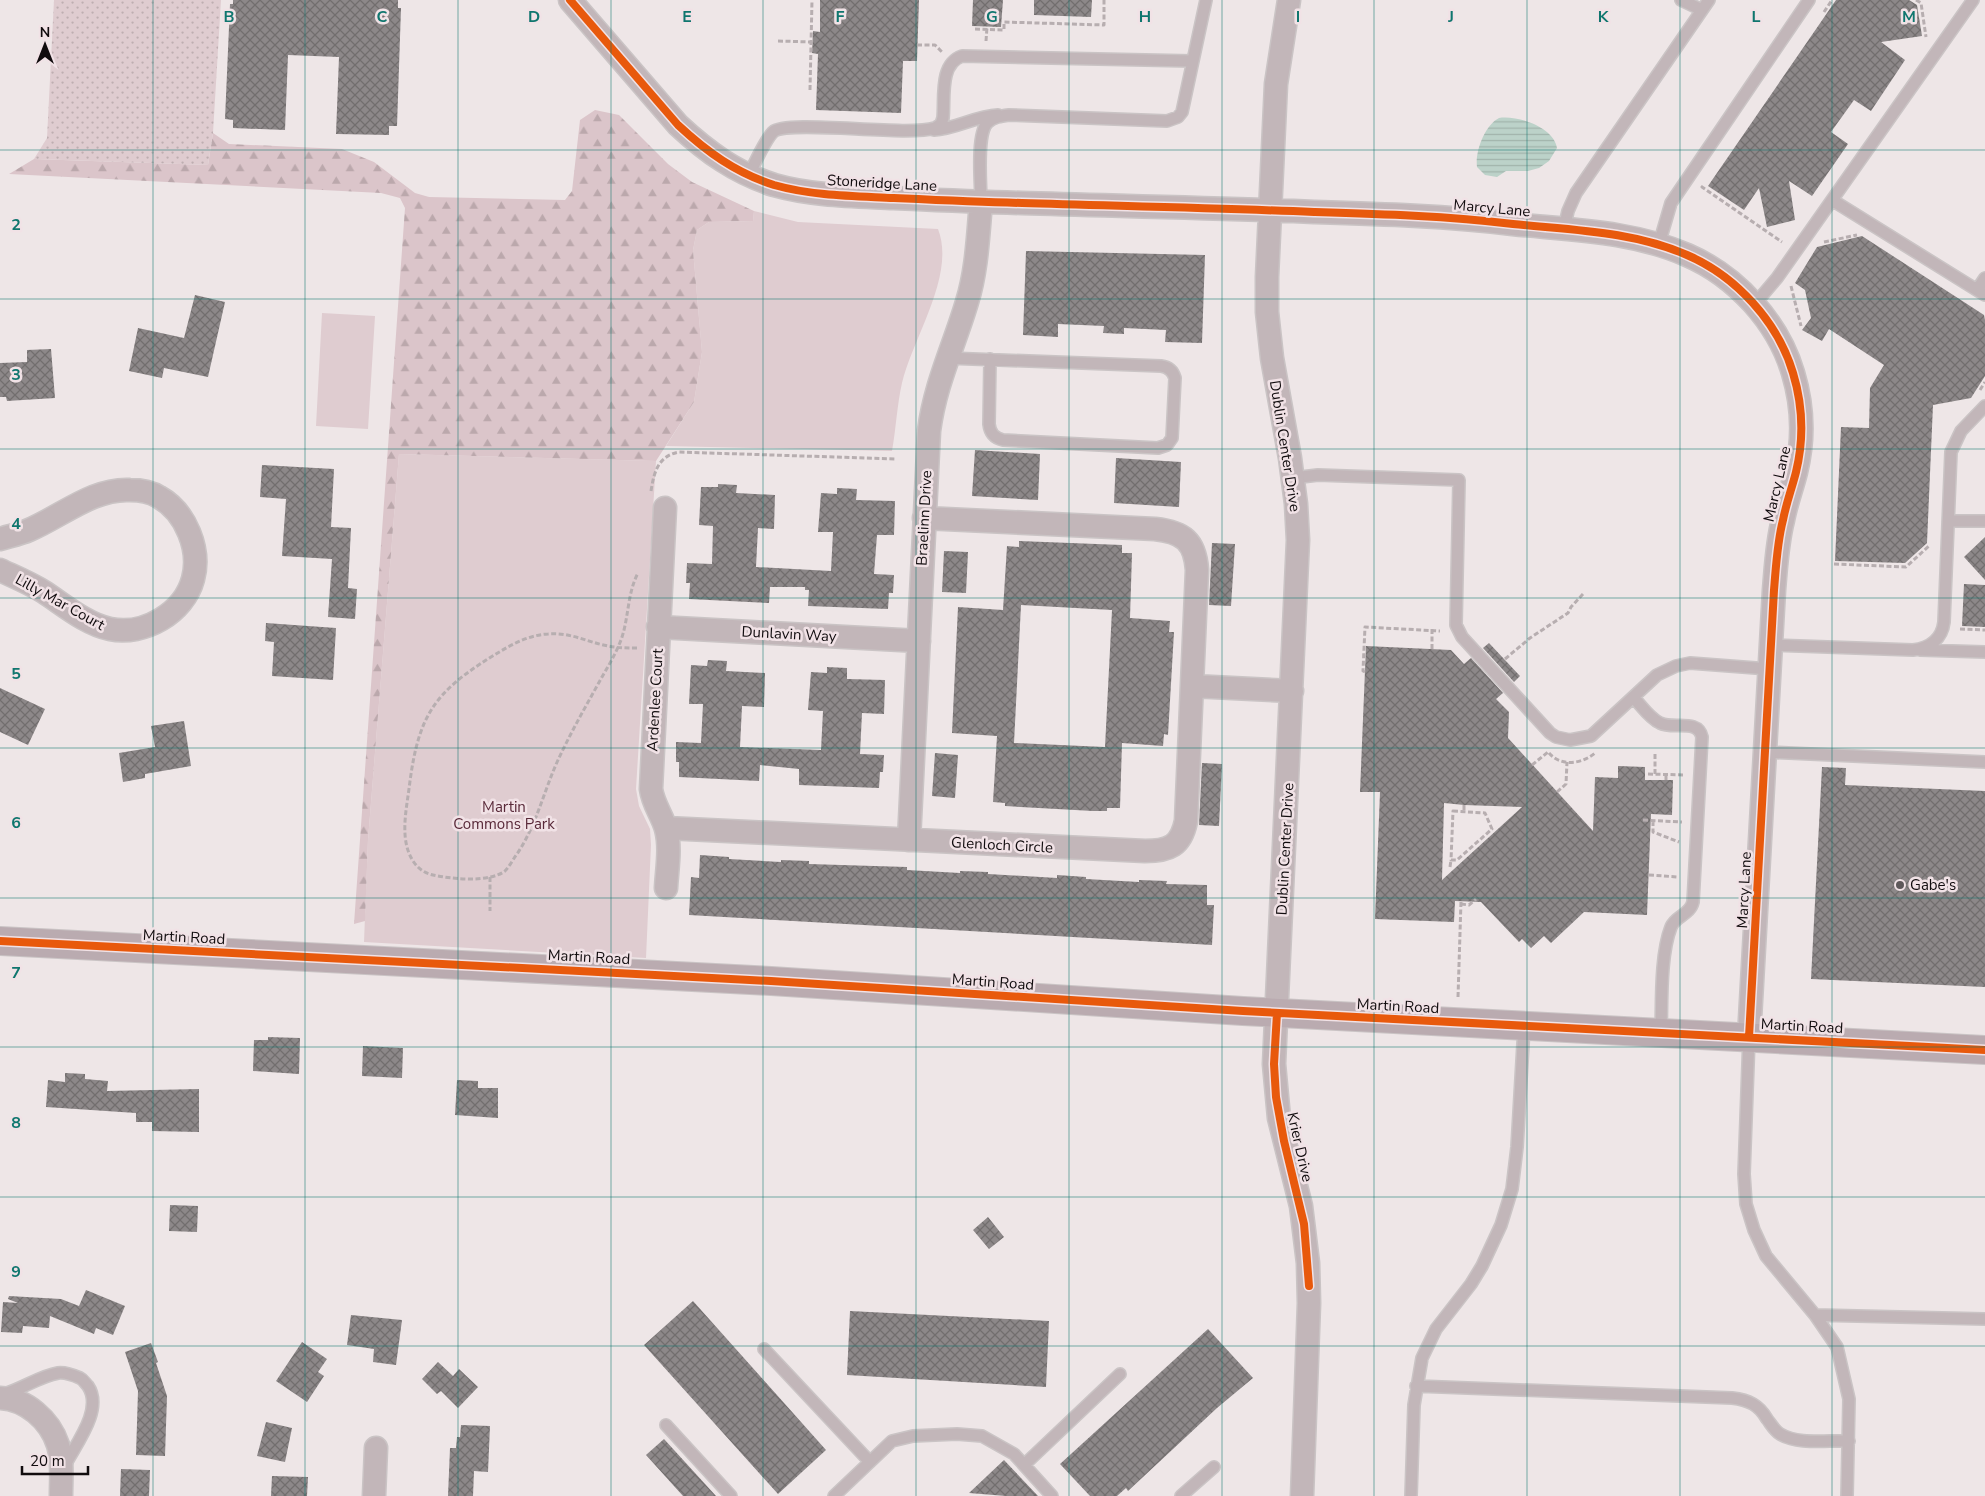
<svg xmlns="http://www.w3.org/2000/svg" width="1985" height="1496" viewBox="0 0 1985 1496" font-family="'Nunito Sans',sans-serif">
<defs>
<pattern id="forest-firs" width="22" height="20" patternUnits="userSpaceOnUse" patternTransform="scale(1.25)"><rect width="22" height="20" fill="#dbc5ca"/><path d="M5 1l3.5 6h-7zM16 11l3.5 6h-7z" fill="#bba8ac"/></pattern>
<pattern id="garden-dots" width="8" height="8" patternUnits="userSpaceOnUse" patternTransform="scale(1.25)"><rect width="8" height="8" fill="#dfccd0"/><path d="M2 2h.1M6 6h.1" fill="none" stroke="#beaeb1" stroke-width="1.8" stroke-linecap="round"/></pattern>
<pattern id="water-rules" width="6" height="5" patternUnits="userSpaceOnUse" patternTransform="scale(1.25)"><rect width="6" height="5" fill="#bcd2c9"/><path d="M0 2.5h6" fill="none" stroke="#a1b3ab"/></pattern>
<pattern id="building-cross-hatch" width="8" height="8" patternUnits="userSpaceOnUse" patternTransform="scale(1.25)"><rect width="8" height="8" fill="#8d8889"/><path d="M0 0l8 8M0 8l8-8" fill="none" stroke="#726e6e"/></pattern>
</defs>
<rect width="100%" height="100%" fill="#eee6e7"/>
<!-- green -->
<path fill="#dfccd0" d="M754,211L798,222L938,229C956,275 913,337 902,383C897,405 896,429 892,451L666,446L694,402L702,352L693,250L697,230L709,222L753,221Z
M322,313L375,316L368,429L316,426Z
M399,454L656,461L636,789L639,806L650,829L651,845L646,958L364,942L368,840Z"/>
<!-- forest -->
<path fill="url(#forest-firs)" d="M595,110L619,115L668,164L692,182L754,211L753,221L709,222L697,230L693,250L702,352L694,402L656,461L399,454L368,840L365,921L354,924L405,208L400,198L381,193L9,174L34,159L208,165L213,133L229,144L342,149L374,162L415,193L429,197L565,200L572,191L580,120Z"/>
<!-- garden -->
<path fill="url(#garden-dots)" d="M54,0H221L213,133L208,165L34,159L47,138Z"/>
<!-- water -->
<path fill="url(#water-rules)" d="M1499,118C1517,115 1554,127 1557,148L1549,161L1539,168L1528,171H1506L1497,177L1485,175L1477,167C1475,151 1485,125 1499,118Z"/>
<!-- building -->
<path fill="url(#building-cross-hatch)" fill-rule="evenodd" d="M233,0H398V8H401L397,126H389V135L336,134L339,57L288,55L285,130L233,128V120L225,119L230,4H233Z
M820,0H919L917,61H903L901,113L816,110L818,54L812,53L813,31L820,32Z
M973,0H1003L1001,27L972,26Z
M1034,0H1092L1091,17L1034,15Z
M1836,0H1909L1917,5L1922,36L1881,42L1905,60L1871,111L1854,100L1831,132L1848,144L1812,196L1789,181L1795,220L1767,227L1759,188L1744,210L1708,186Z
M1862,236L1984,315L1985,320V376L1971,398L1933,405L1927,543L1905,563L1835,561L1841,427L1869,428L1870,388L1884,365L1829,329L1822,341L1802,330L1811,318L1805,290L1795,283L1817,247Z
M1026,251L1205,255L1202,343L1165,342L1166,330L1124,328V334L1103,333L1104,326L1058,324V337L1023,335Z
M195,295L225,302L208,377L164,368L162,378L129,371L138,328L184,338Z
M51,349L55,398L7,401L6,397H0V363L27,362V350Z
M975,450L1040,454L1038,500L972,496Z
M1116,458L1181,462L1179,507L1114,503Z
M262,465L334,469L331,527L351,528L348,588L357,589L355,619L328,617L332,559L282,556L286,499L260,497Z
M718,484L737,485L736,493L775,495L774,529L758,528L756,567L831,571L833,532H818L821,493L837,494V488L857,489L856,500L895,501L894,535H877L874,574L894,575L893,593H889L888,609L808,606L809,590H805V587H770L769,603L689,599L690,583H686L687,563L712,564L713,526L699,525L701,487H718Z
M1985,537V580L1964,557Z
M1019,541L1122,545V553H1132L1130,618L1170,621L1169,632H1174L1168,735L1164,734L1163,746L1122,743L1120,808H1107V811H1093L1005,806V803L993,802L997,736L952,733L958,607L1003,610L1007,546L1019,547ZM1021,605L1112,610L1105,747L1014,743Z
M1212,543L1235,544L1231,606L1209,605Z
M944,551L968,552L966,593L942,592Z
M1964,584L1985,585V627L1962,626Z
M266,623L336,628L333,680L272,676L274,642L265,641Z
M1489,643L1520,676L1514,682L1483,648Z
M1366,646L1451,650L1464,664L1471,658L1503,693L1496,699L1509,712L1508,738L1593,831L1595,777L1618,778V766L1645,767V780H1673L1672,815L1651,814L1647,915L1584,912L1551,943L1544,936L1531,948L1522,939L1519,942L1481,902L1455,901L1454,922L1375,919L1380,792H1360ZM1444,803L1464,805L1522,807L1442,880Z
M708,660L727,661L726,671L765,673L764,707L742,706L740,747L821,750L823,711L808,710L811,672L827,673V667L847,668V679L885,680L884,714L862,713L860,754L884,755L883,772H880L879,788L799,785V769L760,765L759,781L679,777V762H676V742L701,743L703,704H689L691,665L707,666Z
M0,688L45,709L28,745L0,732Z
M184,721L191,766L145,774V778L123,782L119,753L155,747L151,726Z
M935,753L958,755L955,798L932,796Z
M1202,763L1222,764L1219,826L1199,825Z
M1822,767L1846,768L1845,785L1985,791V987L1811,979Z
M700,855L729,857V859L781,862V860L809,861V864L907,867V870L960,873V871L988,872V874L1057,878V875L1086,877V879L1139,882V880L1167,881L1166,884L1207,885V905H1214L1212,945L689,915L691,877L699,878Z
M268,1037L300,1038L299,1074L253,1071L254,1040H268Z
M363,1046L403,1048L402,1078L362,1076Z
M65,1073L85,1074V1079L108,1081L107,1091L199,1089V1132L152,1131V1122H136V1113L46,1107L48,1080L65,1082Z
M457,1080L478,1081V1088H498V1118L455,1115Z
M170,1205L198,1206L197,1232L169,1231Z
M988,1217L1004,1237L989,1249L973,1230Z
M86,1290L125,1306L113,1335L96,1328L94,1334L50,1316L49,1328L23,1326L22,1333L1,1332L3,1302L18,1303L8,1299L9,1296L61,1299L79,1306Z
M693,1301L826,1450L778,1494L644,1345Z
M850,1311L1049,1321L1046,1387L847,1375Z
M351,1315L402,1320L396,1365L373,1362L374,1349L347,1345Z
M1208,1329L1253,1378L1217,1408L1128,1491L1126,1488L1117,1496H1090L1060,1464Z
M302,1342L327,1359L318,1372L324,1376L307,1402L276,1381Z
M151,1343L158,1362L156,1363L167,1396L165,1456L136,1455L138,1391L125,1352Z
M438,1362L453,1376L459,1369L478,1387L458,1408L441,1391L437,1394L422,1379Z
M266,1422L292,1428L285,1462L257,1456Z
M461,1425L490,1426L488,1472L474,1471L473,1496H448L450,1448H456L457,1437H460Z
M664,1439L716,1496H683L646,1455Z
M1004,1460L1038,1496H1006L969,1493Z
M121,1469L150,1470L149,1496H120Z
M272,1476L308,1477L307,1496H271Z"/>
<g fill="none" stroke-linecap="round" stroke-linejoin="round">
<!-- lane casing -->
<g stroke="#cac4c5" stroke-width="14">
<path id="lane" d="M1681,0L1702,10
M934,130C956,129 975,116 998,115
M748,176C755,164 764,141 773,132C788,119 905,137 935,128L941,124L943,118C945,98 939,64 962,56L1192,61
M1832,200L1985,295
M981,202C981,185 976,136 987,123C993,117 1001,116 1009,115L1167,121L1178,117L1182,112L1206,0
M1564,229L1568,211L1576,193L1709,0
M1659,244L1671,203L1809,0
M1977,290L1985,278
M1754,305L1777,278L1973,0
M947,358L1161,366C1169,367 1173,371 1175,378L1172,438L1167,445L1158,448L1003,440C994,438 990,433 989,424L990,359
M1293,478L1318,475L1459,480L1456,625L1462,637L1550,733L1556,737L1570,740L1591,736L1657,675L1676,666L1690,663L1769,669
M1948,521H1985
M1770,645L1913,650C1930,648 1942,639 1944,622L1951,452L1961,431L1985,406
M1920,650L1985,652
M1633,697C1641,705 1649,718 1660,723C1673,730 1698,718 1702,737L1693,902C1690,915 1675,916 1671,927C1660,955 1662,1003 1661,1033
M1765,752L1985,762
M1749,1037L1744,1174L1746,1204L1754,1230L1766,1256L1815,1315L1837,1347L1849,1399L1847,1496
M1815,1315L1985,1319
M764,1349L870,1462
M1416,1386L1732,1398C1749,1400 1759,1405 1767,1419C1771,1424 1774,1430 1780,1434C1798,1445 1827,1440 1849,1441
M4,1394C22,1389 40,1376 58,1373C65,1372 73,1375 80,1378C84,1380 85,1383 88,1386C104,1410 75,1445 64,1467
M666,1425L731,1496
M1024,1465L1120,1374
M834,1496L892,1441L913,1436L957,1434L982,1436L1014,1454L1052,1496
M1181,1496L1214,1467
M1411,1496L1414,1405L1422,1358L1436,1329L1471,1284L1482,1266L1501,1225L1512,1189L1517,1147L1524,1027"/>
</g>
<!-- street casing -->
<g stroke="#cac4c5" stroke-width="25">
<path id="street" d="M570,0L678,125C707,152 736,173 774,185C813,196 854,196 894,198C937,200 979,202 1022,203C1119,206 1216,208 1314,212C1380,214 1447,216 1513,224C1571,230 1633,231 1687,255C1736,276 1778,322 1793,373C1803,406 1804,439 1796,472C1792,488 1786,504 1783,520C1777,543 1776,567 1774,590L1749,1037
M1289,0L1276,84L1267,277V312L1272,358L1290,458L1296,504L1298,540L1274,1064L1279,1118L1301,1206L1308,1263L1309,1303L1302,1496
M665,508L651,789C653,804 662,815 666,829C671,848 667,869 666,888
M0,539C10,536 20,534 29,530C62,516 93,488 130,490C140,490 151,492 159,497C186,512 201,550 193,579C184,613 144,636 110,629C86,624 64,605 44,592C30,583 15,577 0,570
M658,627L919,641
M1192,686L1292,691
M666,828L1145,851C1169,851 1181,846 1186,821L1197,570C1195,541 1183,532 1155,529L924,518
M909,840L929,431C935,384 954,346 967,302C977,270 978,235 981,202
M0,1398C26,1399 50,1420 58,1445C63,1461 61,1479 61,1496
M374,1496L376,1448"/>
</g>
<!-- secondary casing -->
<g stroke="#cac4c5" stroke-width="30">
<path id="secondary" d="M0,941L771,981L1243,1011L1985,1050"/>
</g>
<!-- path -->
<path stroke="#b7aeb0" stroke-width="3" stroke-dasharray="5 2.5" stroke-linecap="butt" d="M1916,0L1921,3L1926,37
M1824,12L1832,0
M975,29L1004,30V22L1104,25V0
M778,41L812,42
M986,41L987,27
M917,45H935L942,52
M810,90L812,0
M1703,186L1702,187L1782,242
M1824,242L1857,235
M1791,286L1801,326
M1980,390L1985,382
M651,491C654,472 658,456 679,452L896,459
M1834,564L1906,567L1930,545
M1960,629L1985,630
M637,648C627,648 617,648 608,646C587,642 570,632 548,634C527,635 509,646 491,657C435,692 419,715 410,781C408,799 404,816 405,834C406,852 414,871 433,875C451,879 489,883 505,871C510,866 513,859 517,854C537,824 543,793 558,760C571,732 587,704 602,677C609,665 616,653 621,640C629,618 627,594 638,573
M1432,649V629
M1505,659L1530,638L1568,613L1571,607L1583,594
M1365,672L1363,671L1365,627L1440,631
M1549,753C1561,767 1582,764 1595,753
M1532,765L1548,752
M1648,774L1685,775
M1655,774V752
M1666,780V774
M1557,792L1566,784L1567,762
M1464,805V812
M1453,811L1485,813L1492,829L1457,860H1451Z
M1643,820L1682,822
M1653,821V832L1679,842
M1450,867L1451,860
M1649,875L1678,877
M490,877V911
M1461,904L1469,905L1476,899
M1458,997L1461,901"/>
<!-- lane -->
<use href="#lane" stroke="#c2b6b9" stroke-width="11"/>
<!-- street -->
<use href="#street" stroke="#c2b6b9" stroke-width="22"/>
<!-- secondary -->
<use href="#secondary" stroke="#baabb0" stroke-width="28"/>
<!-- cycleway casing -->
<g stroke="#f1e2e6" stroke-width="11">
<path id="cycleway" d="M570,0L678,125C707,152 736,173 774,185C813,196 854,196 894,198C937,200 979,202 1022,203C1119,206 1216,208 1314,212C1380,214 1447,216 1513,224C1571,230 1633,231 1687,255C1736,276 1778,322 1793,373C1803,406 1804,439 1796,472C1792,488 1786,504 1783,520C1777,543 1776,567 1774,590L1749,1037
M0,941L771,981L1243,1011L1985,1050
M1277,1013L1274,1064L1276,1097L1284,1141L1304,1224L1309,1286"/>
</g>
<!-- cycleway -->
<use href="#cycleway" stroke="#e8590c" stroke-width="8"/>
</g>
<!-- grid -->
<path fill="none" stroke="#0f766e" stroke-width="1" stroke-opacity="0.55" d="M153,0V1496M305,0V1496M458,0V1496M611,0V1496M763,0V1496M916,0V1496M1069,0V1496M1222,0V1496M1374,0V1496M1527,0V1496M1680,0V1496M1832,0V1496M0,150H1985M0,299H1985M0,449H1985M0,598H1985M0,748H1985M0,898H1985M0,1047H1985M0,1197H1985M0,1346H1985"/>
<!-- markers -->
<circle fill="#5e585a" stroke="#f1e2e6" stroke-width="2" cx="1900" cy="885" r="5"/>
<g text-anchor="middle" stroke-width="5" stroke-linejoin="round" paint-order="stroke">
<!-- street labels -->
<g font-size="15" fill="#110c0e" stroke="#f1e2e6">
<text transform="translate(882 183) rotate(3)" y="5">Stoneridge Lane</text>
<text transform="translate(1492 208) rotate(5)" y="5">Marcy Lane</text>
<text transform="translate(1285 446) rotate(81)" y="5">Dublin Center Drive</text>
<text transform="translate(1777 484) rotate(-77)" y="5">Marcy Lane</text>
<text transform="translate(924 518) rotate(-87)" y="5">Braelinn Drive</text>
<text transform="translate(60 602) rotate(29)" y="5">Lilly Mar Court</text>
<text transform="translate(789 634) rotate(3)" y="5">Dunlavin Way</text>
<text transform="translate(655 700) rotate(-87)" y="5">Ardenlee Court</text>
<text transform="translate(1002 845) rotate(3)" y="5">Glenloch Circle</text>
<text transform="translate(1285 849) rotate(-87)" y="5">Dublin Center Drive</text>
<text transform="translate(1744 890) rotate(-87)" y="5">Marcy Lane</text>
<text transform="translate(184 937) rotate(3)" y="5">Martin Road</text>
<text transform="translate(589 957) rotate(3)" y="5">Martin Road</text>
<text transform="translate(993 982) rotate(4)" y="5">Martin Road</text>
<text transform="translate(1398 1006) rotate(3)" y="5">Martin Road</text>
<text transform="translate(1802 1026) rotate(3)" y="5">Martin Road</text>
<text transform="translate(1300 1147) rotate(77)" y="5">Krier Drive</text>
</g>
<!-- park labels -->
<g font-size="15" fill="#5a2a3a" stroke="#f1e2e6">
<text x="504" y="812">Martin<tspan x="504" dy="17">Commons Park</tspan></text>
</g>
<!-- poi labels -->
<g font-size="15" fill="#110c0e" stroke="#f1e2e6" text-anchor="start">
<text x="1910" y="890">Gabe's</text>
</g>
</g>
<g font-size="16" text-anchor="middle" font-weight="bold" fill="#0f766e" stroke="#f1e2e6" stroke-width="5" stroke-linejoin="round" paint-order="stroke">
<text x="229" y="22">B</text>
<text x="382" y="22">C</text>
<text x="534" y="22">D</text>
<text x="687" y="22">E</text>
<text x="840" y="22">F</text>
<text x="992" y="22">G</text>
<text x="1145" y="22">H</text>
<text x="1298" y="22">I</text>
<text x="1451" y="22">J</text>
<text x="1603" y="22">K</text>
<text x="1756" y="22">L</text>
<text x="1909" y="22">M</text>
<text x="16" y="230">2</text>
<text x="16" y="380">3</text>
<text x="16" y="529">4</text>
<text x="16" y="679">5</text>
<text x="16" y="828">6</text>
<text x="16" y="978">7</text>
<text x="16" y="1128">8</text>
<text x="16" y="1277">9</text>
</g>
<!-- north arrow -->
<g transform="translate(45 45)" stroke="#f1e2e6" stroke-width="4" paint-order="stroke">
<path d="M0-4L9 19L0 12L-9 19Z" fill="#110c0e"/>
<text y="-8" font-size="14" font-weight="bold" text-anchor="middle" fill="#110c0e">N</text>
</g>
<!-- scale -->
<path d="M22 1466v8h66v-8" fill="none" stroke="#110c0e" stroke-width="2.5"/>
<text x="30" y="1466" font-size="15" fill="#110c0e" stroke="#f1e2e6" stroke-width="4" paint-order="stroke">20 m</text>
</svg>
